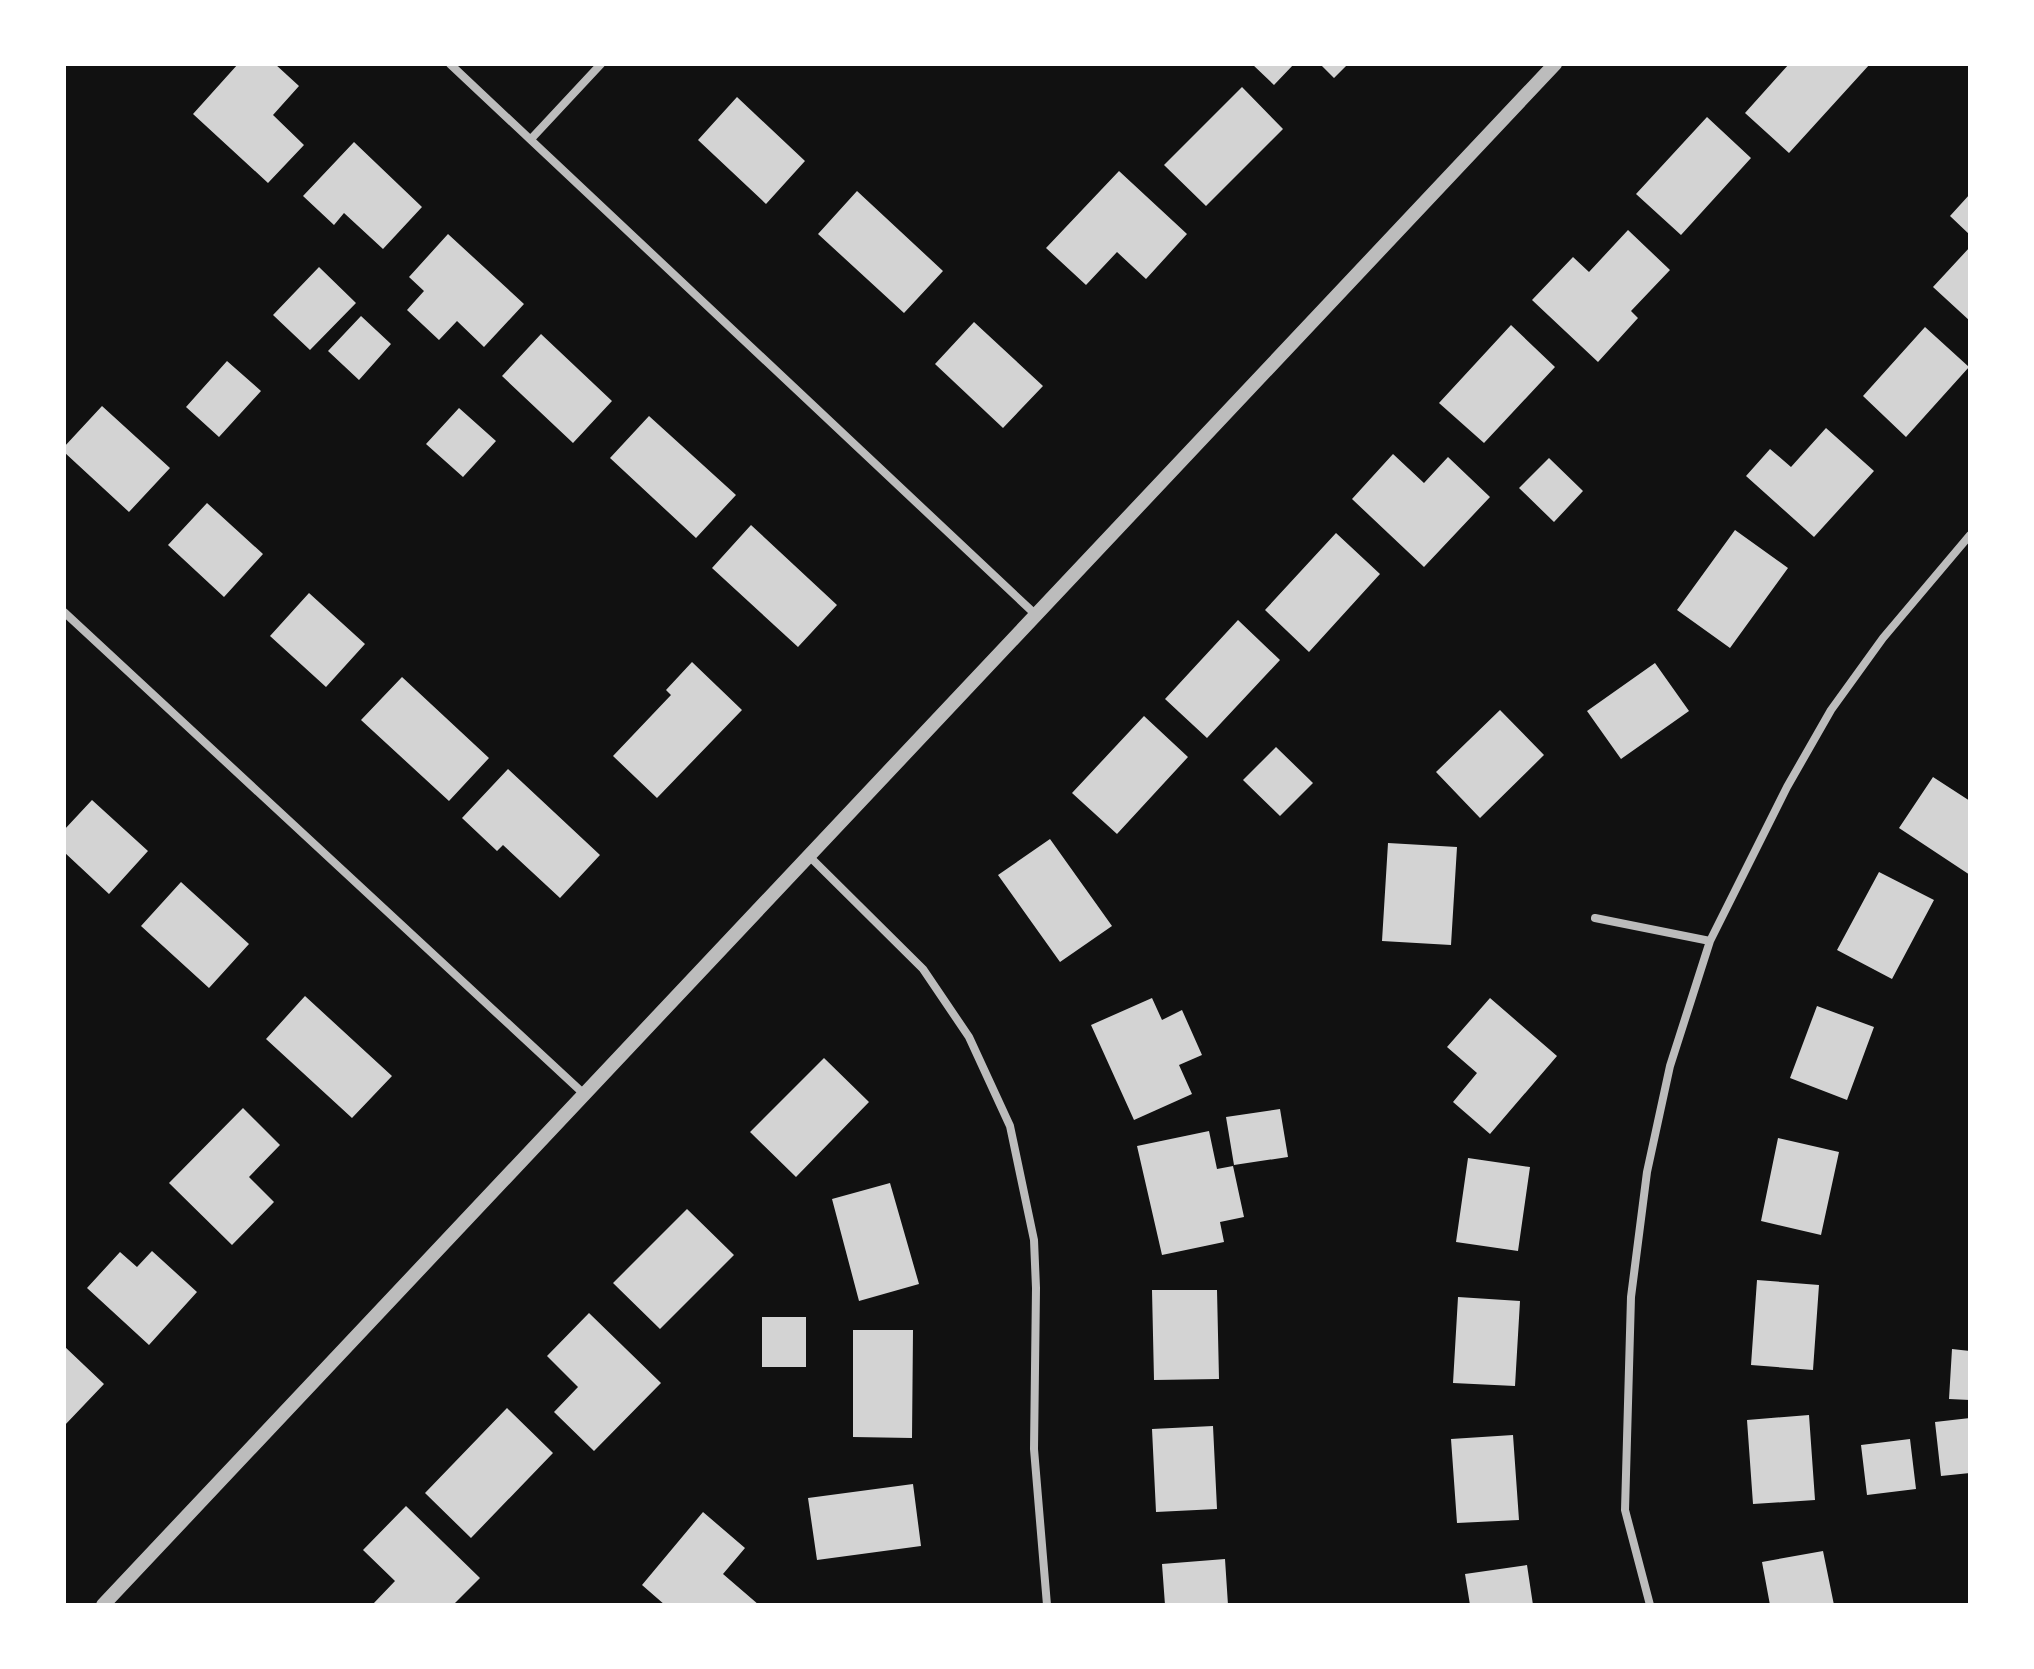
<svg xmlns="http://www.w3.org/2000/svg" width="2034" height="1669" viewBox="0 0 2034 1669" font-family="Karla,sans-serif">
<rect width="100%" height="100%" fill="#111"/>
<!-- building -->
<path fill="#d3d3d3" d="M238,64H275L299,86L273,115L304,145L268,183L193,114Z
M1252,64H1294L1274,85Z
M1320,64H1348L1334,78Z
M1789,64H1870L1789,153L1745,113Z
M1242,87L1283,129L1206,206L1164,165Z
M737,97L805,161L766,204L698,140Z
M1707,117L1751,158L1681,235L1636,194Z
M354,142L422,207L383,249L344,213L334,225L303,196Z
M1119,171L1187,234L1146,279L1117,252L1086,285L1046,248Z
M857,191L943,271L904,313L818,234Z
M1970,194V235L1950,216Z
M1628,230L1670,270L1631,311L1638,318L1598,362L1532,300L1573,257L1589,272Z
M448,234L524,304L484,347L457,321L439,340L407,310L424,291L409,277Z
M1970,247V321L1933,287Z
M319,267L356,303L310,350L273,315Z
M361,316L391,344L359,380L328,351Z
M974,322L1043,386L1003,428L935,364Z
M1511,325L1555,367L1484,443L1439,403Z
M1925,327L1969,367L1906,437L1863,396Z
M541,334L612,401L573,443L502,376Z
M227,361L261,391L219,437L186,407Z
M102,406L170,468L129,512L64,452V447Z
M459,408L496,441L463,477L426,444Z
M649,416L736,495L696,538L610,458Z
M1826,428L1874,471L1814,537L1746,476L1770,449L1791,467Z
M1393,454L1424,483L1448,457L1490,497L1424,567L1352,499Z
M1549,458L1583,491L1554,522L1519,488Z
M207,503L263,554L224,597L168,545Z
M751,525L837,605L798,647L712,568Z
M1735,530L1788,568L1730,648L1677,610Z
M1336,533L1380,574L1309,652L1265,610Z
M309,593L365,644L326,687L270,636Z
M1238,620L1280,660L1207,738L1165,699Z
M692,662L742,710L657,798L613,756L671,695L666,690Z
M1655,663L1689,711L1621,759L1587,711Z
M402,677L489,758L449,801L361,720Z
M1500,710L1544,755L1480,818L1436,772Z
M1144,716L1188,757L1117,834L1072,793Z
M1276,747L1313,783L1280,816L1243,780Z
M508,769L600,855L560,898L503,845L497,851L462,818Z
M1933,777L1970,801V875L1899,828Z
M92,800L148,851L109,894L64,852V830Z
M1050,839L1112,926L1060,962L998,875Z
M1388,843L1457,847L1451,945L1382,941Z
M1879,872L1934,900L1892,979L1837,950Z
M181,882L249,944L209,988L141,926Z
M305,996L392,1076L352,1118L266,1039Z
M1152,998L1162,1020L1182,1010L1202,1055L1179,1065L1192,1094L1134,1120L1091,1025Z
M1490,998L1557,1056L1490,1134L1453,1102L1477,1073L1447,1047Z
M1817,1006L1874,1027L1847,1100L1790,1078Z
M824,1058L869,1102L796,1177L750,1132Z
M243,1108L280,1145L249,1177L274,1202L232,1245L169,1183Z
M1280,1109L1288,1157L1234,1165L1226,1117Z
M1209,1131L1217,1169L1233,1166L1244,1217L1220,1222L1224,1242L1162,1255L1137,1146Z
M1778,1138L1839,1152L1821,1235L1761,1221Z
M1468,1158L1530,1167L1518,1251L1456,1242Z
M890,1183L919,1284L859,1301L832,1199Z
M687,1209L734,1255L660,1329L613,1283Z
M152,1251L197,1292L149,1345L87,1288L120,1252L137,1267Z
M1757,1280L1819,1285L1813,1370L1751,1365Z
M1152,1290H1217L1219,1379L1154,1380Z
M1458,1297L1520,1301L1515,1386L1453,1383Z
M589,1313L661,1383L594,1451L554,1412L578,1387L547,1356Z
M762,1317H806V1367H762Z
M853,1330H913L912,1438L853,1437Z
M64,1346L104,1384L64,1426Z
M1952,1349L1970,1351V1400L1949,1399Z
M507,1408L553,1453L471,1538L425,1493Z
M1809,1415L1815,1500L1753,1504L1747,1420Z
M1970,1418V1473L1941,1476L1935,1422Z
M1213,1426L1217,1509L1156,1512L1152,1429Z
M1513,1435L1519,1520L1457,1523L1451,1439Z
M1910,1439L1916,1489L1867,1495L1861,1445Z
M913,1484L921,1546L817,1560L808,1498Z
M406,1506L480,1578L453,1605L373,1604L395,1581L363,1550Z
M703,1512L745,1548L723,1574L759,1605H665L642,1585Z
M1823,1551L1834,1605H1770L1762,1562Z
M1225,1559L1228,1605H1165L1162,1564Z
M1527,1565L1533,1605H1470L1465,1574Z"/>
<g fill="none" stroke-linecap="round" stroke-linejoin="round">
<!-- minor -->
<path stroke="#bcbcbc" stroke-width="8" d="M450,64L1035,614
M531,139L601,64
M64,612L584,1094
M808,855L923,969L969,1037L1010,1126L1034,1240L1036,1288L1034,1449L1047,1605
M1595,918L1710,941
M1650,1605L1625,1510L1631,1297L1647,1172L1670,1066L1710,941L1787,787L1831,710L1883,638L1970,535"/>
<!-- tertiary -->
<path stroke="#bcbcbc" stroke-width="14" d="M103,1605L1555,64"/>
</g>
<!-- border -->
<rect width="2034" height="1669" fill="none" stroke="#ffffff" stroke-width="132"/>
</svg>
